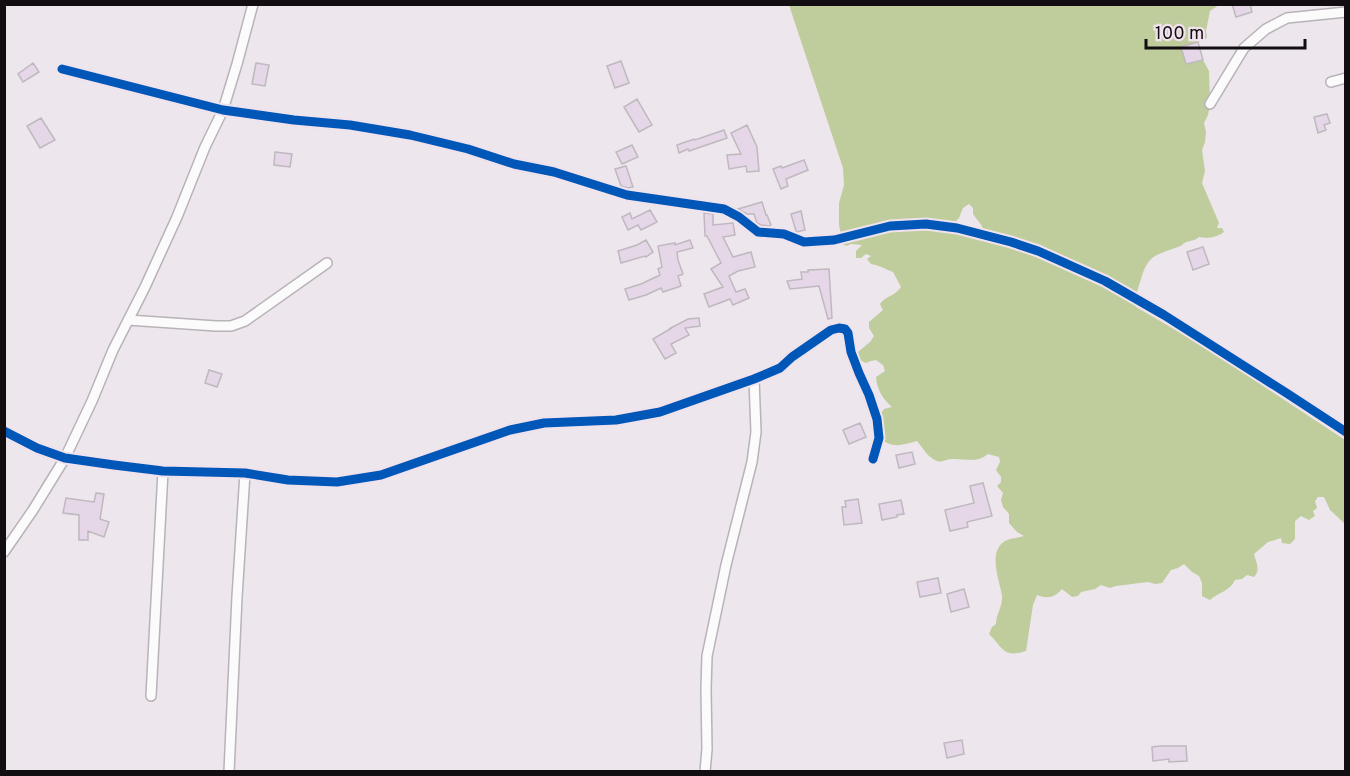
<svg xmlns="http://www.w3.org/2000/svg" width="1350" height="776" viewBox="0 0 1350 776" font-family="Overpass,sans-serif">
<rect width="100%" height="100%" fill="#ede6ec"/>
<!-- forest -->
<path fill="#bfcd9c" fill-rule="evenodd" d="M789,5H1218L1216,7L1210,11L1206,31L1207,37L1205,40L1181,47L1186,64L1203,60L1209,71L1210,104L1208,115L1204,123L1206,132L1205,142L1202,150L1205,171L1202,183L1219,223L1217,228H1222L1224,232C1218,237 1207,239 1199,237C1195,241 1192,240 1186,242C1179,246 1186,244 1178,247C1157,255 1148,254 1141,279C1138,288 1135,297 1136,307L1198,343L1345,440V524L1330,510L1324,497H1318L1315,501L1317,508L1313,511L1315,516L1309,520L1301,516L1295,521V539L1290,544L1282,543L1281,538L1268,542L1254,554C1256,563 1261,569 1254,577L1247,575L1242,579L1235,580C1230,591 1219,592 1210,600L1202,596V583L1199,576L1192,572L1184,564L1178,568L1171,570L1162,583L1155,584L1148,582L1116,586L1110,588L1101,585L1095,589L1081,592L1078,596L1072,597L1062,589C1054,598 1048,599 1037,595L1033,605L1026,651C1003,658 1004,649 989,634L992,627L996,624C996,614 1003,606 1002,596C1000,581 987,552 1005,541C1010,538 1018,538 1024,536L1017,532L1009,523V514L1003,507L1001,500L1003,493L997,486L1001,482V477L996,470L1000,462L999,457L988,454C976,464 965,458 951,459C946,459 943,463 937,461C928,458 923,448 917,441C902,445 893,449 879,438L877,419L884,409L892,407C883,399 877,390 876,377L885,371L883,365L876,360L871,361L866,363L860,360L858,352L870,342L874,336L869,328V322L883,310L880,304C885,296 894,297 901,287L893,272C885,269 879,265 871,264L867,259L871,256L866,254L861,258H856V251L862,245L851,244L846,246L843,244L839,225V203L844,185L843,168ZM969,204L973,208V214L982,226L983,234L951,226L959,218L963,208Z"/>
<!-- building -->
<path fill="#e5d6e8" stroke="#beb9be" stroke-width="1.5" d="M1232,4H1250L1252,12L1236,17Z
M1198,42L1203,60L1186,64L1181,47Z
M621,61L629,83L615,88L607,66Z
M33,63L39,72L23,82L18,74Z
M256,63L269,65L265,86L252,84Z
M637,99L652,125L639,132L624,107Z
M1327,114L1330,123L1324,125L1326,130L1318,133L1314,117Z
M41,118L55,140L40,148L27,126Z
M747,125L757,147L759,171L747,172L746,166L729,169L727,155L741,154L731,133Z
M724,130L727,138L689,151L688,149L679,153L677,145L694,139L695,140Z
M632,145L638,157L622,164L616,152Z
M275,152L292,154L290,167L274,165Z
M804,160L808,170L786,179L788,186L781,189L773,169L781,166L782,168Z
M626,166L633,187L628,188L621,186L615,169Z
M762,202L766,215H767L771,225L769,226L761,225L757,223L754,214H747L738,209Z
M650,210L657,222L641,230L638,225L628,230L622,217L630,213L632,219Z
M801,211L805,230L797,232L796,231L791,214Z
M704,213L713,214V225L733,223L735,235L723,237L733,257L751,252L755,267L738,271L729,276L736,292L745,289L749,298L733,305L730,299L709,307L704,294L723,287L711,269L721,263L707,236H705Z
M646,240L653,252L646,257L645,256L621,263L618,251L637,245Z
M690,240L693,248L677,252L678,260L683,274L678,276L681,286L663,292L661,288L646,295L629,300L625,289L641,284L660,275L658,269L662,267L658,246L675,243V245Z
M1203,247L1209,264L1193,270L1187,252Z
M829,269L832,318L828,319L819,286L790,289L787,281L802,279L801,272H808V270Z
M699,318L700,326L685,328L689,335L671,344L676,353L665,359L653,339L670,329H669L688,319Z
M209,370L222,374L217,387L205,383Z
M860,423L866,437L849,444L843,430Z
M912,452L915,464L899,468L896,455Z
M983,483L992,516L967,522L968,527L950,531L945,510L974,503L970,486Z
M96,493L104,494L100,519L109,522L104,537L88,531V540H79V515L63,513L66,498L94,502Z
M858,499L862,523L844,525L842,507H846L845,501Z
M901,500L904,514L897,515V517L882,520L879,504Z
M938,578L941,593L920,597L917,582Z
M964,589L969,607L951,612L947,594Z
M962,740L964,754L947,758L944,743Z
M1160,746H1186L1187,761L1169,762V759L1153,761L1152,747Z"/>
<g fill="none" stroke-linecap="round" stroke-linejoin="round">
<!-- street casing -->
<g stroke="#b8b3b8" stroke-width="12">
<path id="street" d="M62,69L223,110L294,120L350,125L410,135L468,149L514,164L554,172L627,195L724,209L739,217L758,232L784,234L804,242L834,240L890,226L926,224L957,228L1011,242L1038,251L1105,281L1164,315L1288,394L1346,432
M1331,82L1346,78
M1210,104L1244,48L1266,29L1287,18L1346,12
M128,320L216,326H231L245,321L327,263
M4,431L37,448L65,458L114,465L163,471L245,473L288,480L337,482L381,475L510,430L544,423L616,420L660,412L754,379L780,368L792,357L831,330L839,328L845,329L848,333L851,352L859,373L869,395L877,419L879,438L873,459
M4,552L33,510L65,458L92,401L113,350L145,287L177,217L205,147L223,110L237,64L253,4
M151,696L163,471
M229,772L237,597L245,473
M705,772L707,749L706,689L707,656L726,565L752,462L756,432L754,379"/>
</g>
<!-- street -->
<use href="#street" stroke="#fcfbfc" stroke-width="9"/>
<!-- cycleway casing -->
<g stroke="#f0e3ee" stroke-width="13">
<path id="cycleway" d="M62,69L223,110L294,120L350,125L410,135L468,149L514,164L554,172L627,195L724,209L739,217L758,232L784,234L804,242L834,240L890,226L926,224L957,228L1011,242L1038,251L1105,281L1164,315L1288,394L1346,432
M4,431L37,448L65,458L114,465L163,471L245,473L288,480L337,482L381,475L510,430L544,423L616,420L660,412L754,379L780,368L792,357L831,330L839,328L845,329L848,333L851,352L859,373L869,395L877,419L879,438L873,459"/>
</g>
<!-- cycleway -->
<use href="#cycleway" stroke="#0057b8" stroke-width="9"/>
</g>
<!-- border -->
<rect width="1350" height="776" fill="none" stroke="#110d11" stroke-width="12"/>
<!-- scale -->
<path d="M1146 39v9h159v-9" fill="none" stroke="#110d11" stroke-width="3"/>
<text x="1155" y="39" font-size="18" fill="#110d11" stroke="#f0e3ee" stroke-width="4.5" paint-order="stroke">100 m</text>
</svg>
